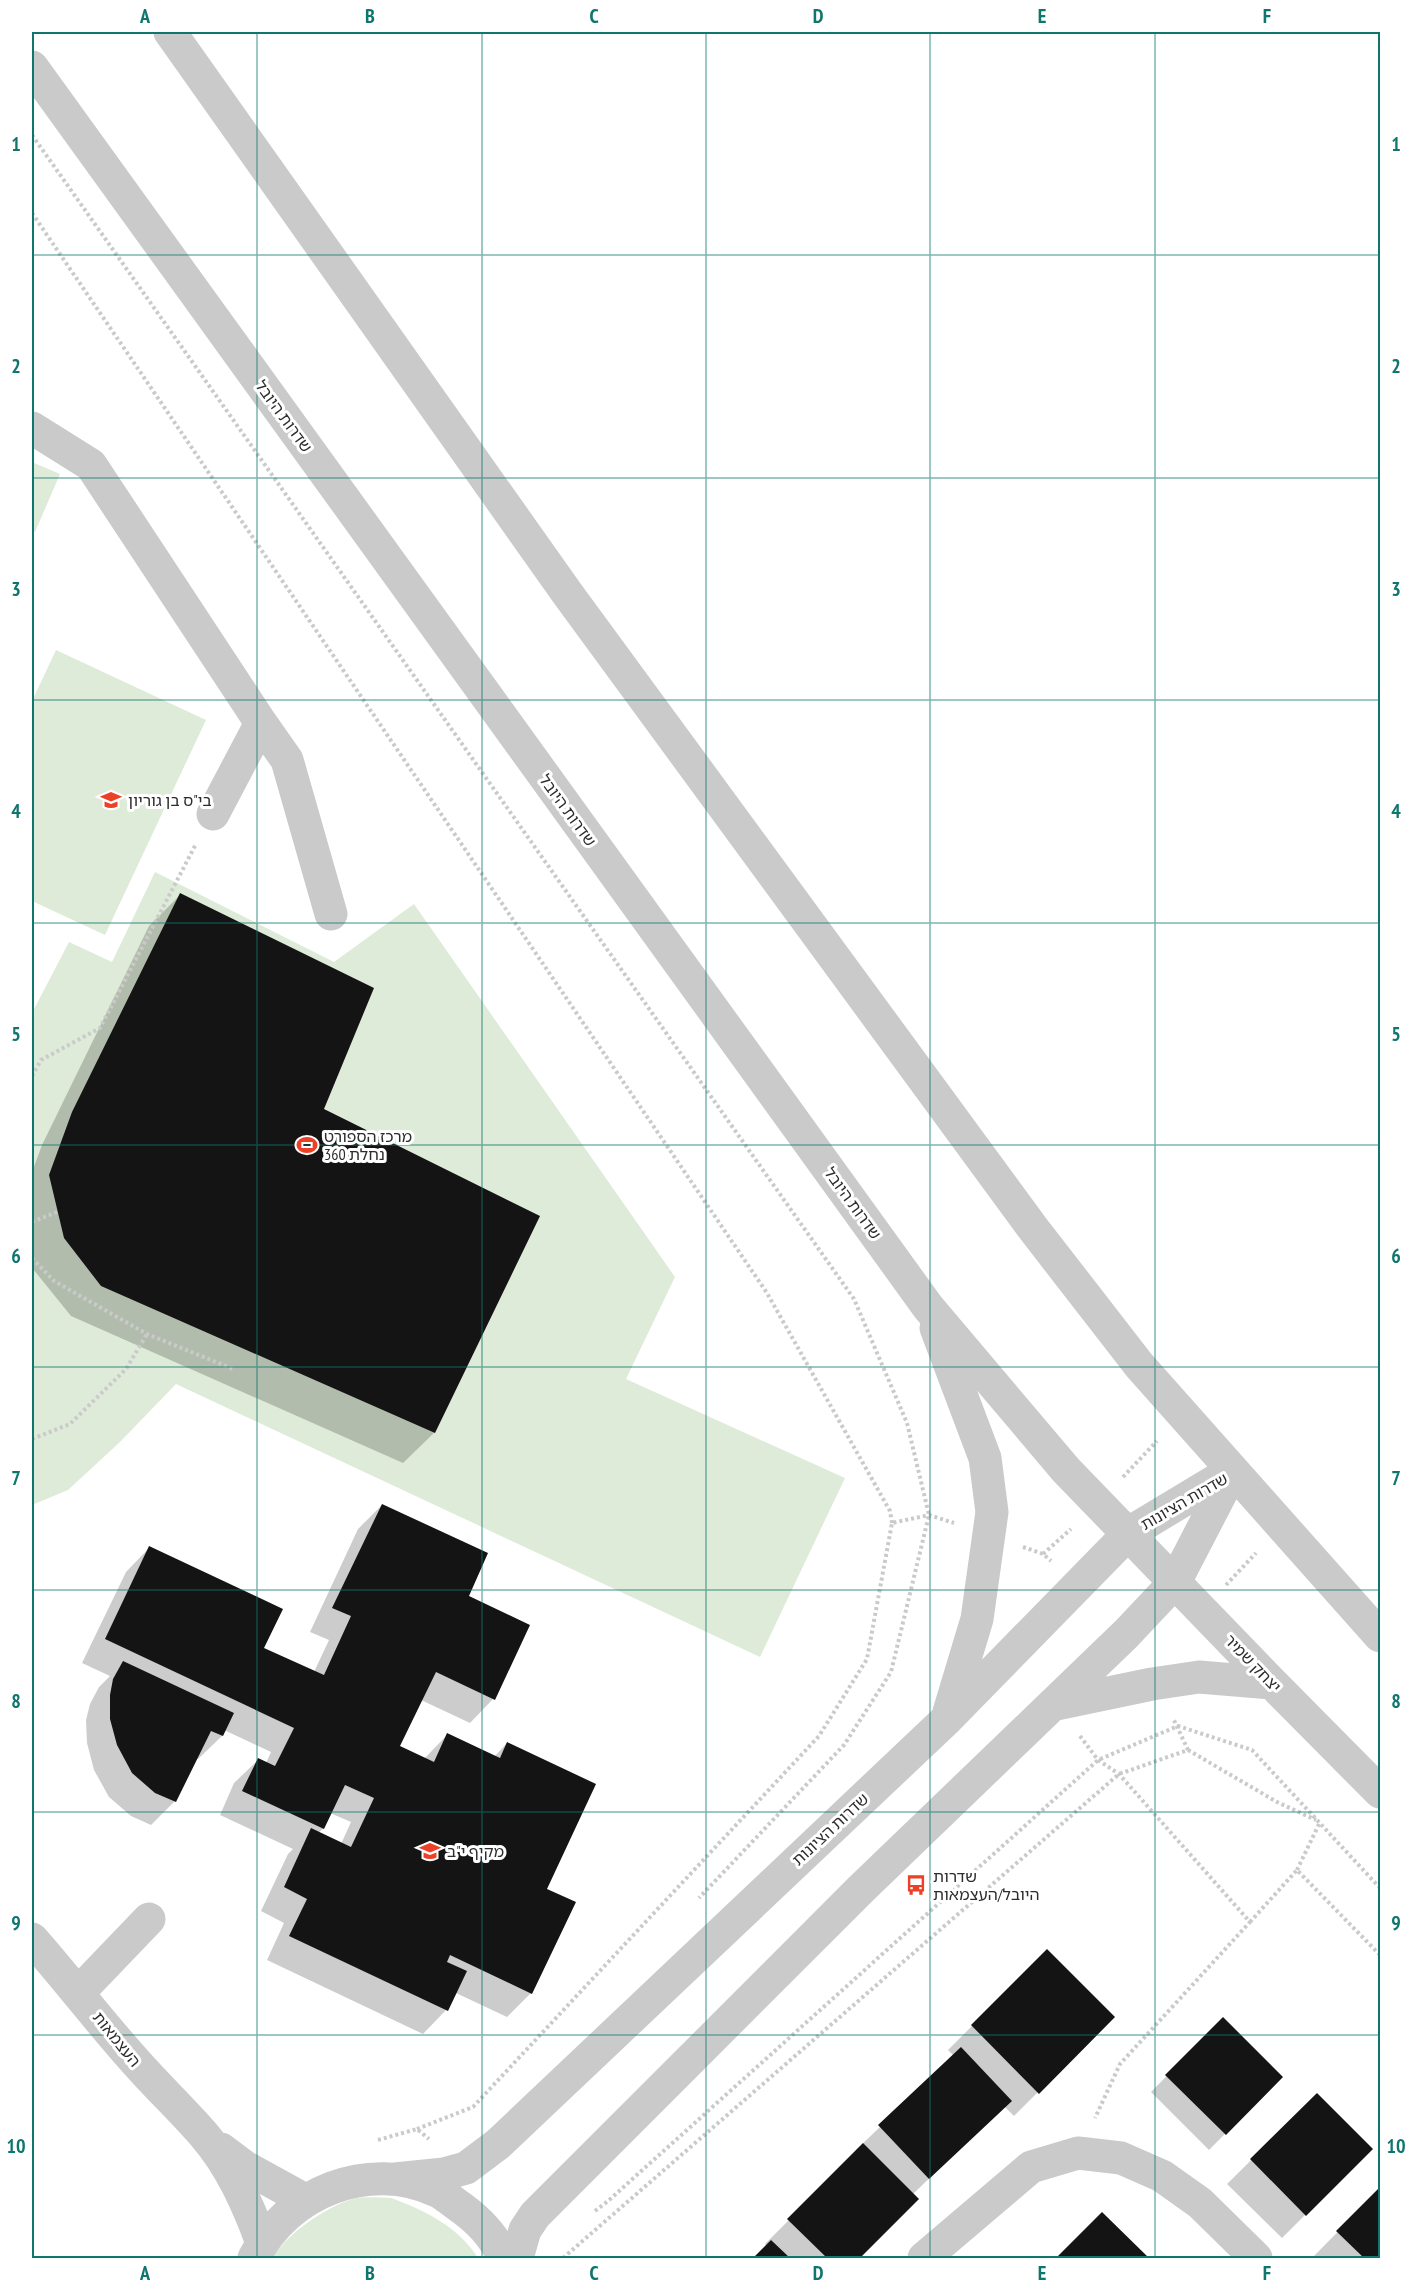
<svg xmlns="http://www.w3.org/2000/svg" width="1412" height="2290" viewBox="0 0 1412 2290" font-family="'PT Sans Narrow','Noto Sans Hebrew',sans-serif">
<rect width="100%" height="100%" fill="#fff"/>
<!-- green -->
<path fill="#dfebd9" d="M32,462L60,474L35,532L32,530Z
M56,650L206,720L105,935L32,901V701Z
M155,872L334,962L414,904L675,1277L626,1379L845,1478L760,1657L176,1384L120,1442L68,1490L32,1505V1013L69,942L112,962Z
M391,2198C424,2210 459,2227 478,2258H273C285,2235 327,2206 353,2199C364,2196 379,2198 391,2198Z"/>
<!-- shadow -->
<path fill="#0003" fill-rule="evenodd" d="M180,895L434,1433L403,1463L71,1316L33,1269L32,1172L42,1145L149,926Z
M382,1505L467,1596L493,1699L470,1723L421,1700L398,1747L424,1759L447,1735L494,1757L507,1743L545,1889L531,1993L507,2017L456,1993L446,2010L423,2034L267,1960L284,1923L261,1911L288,1854L293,1849L220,1815L234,1783L258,1760L266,1763L271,1752L224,1730L222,1736L198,1759L196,1758L175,1801L151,1825L131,1816L109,1797L94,1770L87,1743L86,1720L90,1704L99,1687L110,1676L82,1663L126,1572L149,1548L262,1648L314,1672L329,1640L310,1632L358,1529ZM330,1813L351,1822L341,1844L318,1833L323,1829Z
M1047,1951L1113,2017L1014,2116L1004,2106L912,2195L917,2199L858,2258H754L767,2246L765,2244L857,2152L856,2150L954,2056L948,2050Z
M1223,2019L1281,2077L1209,2150L1151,2092Z
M1317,2095L1371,2149L1282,2238L1227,2184Z
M1380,2189V2258H1317L1314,2256Z
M1102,2214L1147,2258H1058Z"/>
<!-- building -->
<path fill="#141414" d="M180,893L374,988L324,1109L540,1216L435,1433L101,1286L64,1238L49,1175L72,1112Z
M382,1504L488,1553L469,1596L530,1625L495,1700L436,1672L400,1746L434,1762L447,1733L500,1758L507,1742L596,1784L547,1889L576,1902L532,1994L450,1955L447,1962L467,1971L448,2011L289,1936L307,1899L284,1887L311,1828L351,1847L374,1798L345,1785L324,1829L242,1791L258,1758L275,1766L294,1728L105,1639L149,1546L283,1609L264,1648L324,1675L351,1616L332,1608Z
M123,1661L234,1713L223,1736L211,1731L176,1802L155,1793L132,1773L117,1745L110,1719V1695L113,1679Z
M1047,1949L1115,2017L1039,2094L971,2025Z
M1223,2017L1283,2077L1226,2135L1165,2075Z
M961,2047L1012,2101L929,2179L878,2125Z
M1317,2093L1373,2149L1306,2216L1250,2159Z
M863,2143L919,2199L860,2258H827L787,2219Z
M1380,2187V2258H1364L1336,2231Z
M1102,2212L1149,2258H1056Z
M771,2240L790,2258H753Z"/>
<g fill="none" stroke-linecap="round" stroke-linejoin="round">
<!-- path -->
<path stroke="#cacaca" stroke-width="4" stroke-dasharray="3 3" stroke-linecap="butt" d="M32,135L854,1299L907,1423L929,1515L891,1672L844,1745L699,1898
M32,213L767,1293L890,1511L892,1523
M32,1076L41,1060L100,1028L196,844
M32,1222L57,1212
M32,1258L54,1281L147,1334L233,1369
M32,1439L70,1424L126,1369L147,1334
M1123,1477L1157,1441
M1023,1547L1043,1554L1051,1561
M1043,1554L1071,1529
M1226,1585L1256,1553
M1080,1736L1098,1760L1119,1774L1250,1922L1120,2064L1095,2118
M1188,1750L1277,1802L1316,1820
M1297,1870L1320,1822
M1250,1922L1297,1870L1380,1955
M417,2129L473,2107L819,1736L867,1659L892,1523L929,1515L954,1523
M378,2140L417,2129L429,2139
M595,2211L608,2201L1098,1760L1178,1726L1252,1750L1380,1888
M563,2258L1119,1774L1188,1750L1173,1718"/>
<!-- minor -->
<path stroke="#cacaca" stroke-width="33" d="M170,32L567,593L1032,1227L1139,1365L1380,1636
M32,67L928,1307L1066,1470L1272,1683L1380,1792
M32,428L91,465L261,723L287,760L331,914
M213,814L261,723
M936,1328L985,1458L992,1512L977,1619L949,1712
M1056,1704L1152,1684L1199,1677L1272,1683
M32,1939C70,1982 105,2029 144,2071C164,2093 185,2113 204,2135C231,2166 248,2205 262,2243
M79,1992L149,1919
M221,2149L245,2167L305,2200
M395,2179L444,2174L466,2168L498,2144L947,1719L1129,1533L1232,1471
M254,2258C287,2192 369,2159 437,2191C444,2194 450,2200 456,2204C475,2217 495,2236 503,2258
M517,2258L525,2230L535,2215L861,1889L1126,1634L1175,1582L1232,1472
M924,2258L1031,2167L1078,2153L1121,2158L1162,2176L1200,2203L1256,2258"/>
</g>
<!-- grid -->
<path fill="none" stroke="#0f766e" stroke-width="1.5" stroke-opacity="0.55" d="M257,32V2258M482,32V2258M706,32V2258M930,32V2258M1155,32V2258M32,255H1380M32,478H1380M32,700H1380M32,923H1380M32,1145H1380M32,1367H1380M32,1590H1380M32,1812H1380M32,2035H1380"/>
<!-- icons -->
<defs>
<g id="school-bare" transform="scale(1.62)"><path d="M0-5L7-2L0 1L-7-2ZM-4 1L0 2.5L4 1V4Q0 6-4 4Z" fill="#ec4027" stroke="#fff" stroke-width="2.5" paint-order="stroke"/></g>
<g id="stadium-bare" transform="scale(1.62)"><path d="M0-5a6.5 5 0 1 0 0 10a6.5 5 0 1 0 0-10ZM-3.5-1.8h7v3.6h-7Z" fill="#ec4027" stroke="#fff" stroke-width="2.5" paint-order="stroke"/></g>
<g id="bus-bare" transform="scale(1.62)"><path d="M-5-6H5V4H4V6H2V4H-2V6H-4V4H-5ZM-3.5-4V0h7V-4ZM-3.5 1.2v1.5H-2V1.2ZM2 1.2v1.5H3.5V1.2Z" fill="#ec4027" stroke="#fff" stroke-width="2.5" paint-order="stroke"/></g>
</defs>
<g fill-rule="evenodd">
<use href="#school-bare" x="111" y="800"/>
<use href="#stadium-bare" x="307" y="1145"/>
<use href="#school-bare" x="430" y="1851"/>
<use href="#bus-bare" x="916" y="1885"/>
</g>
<g text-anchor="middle" stroke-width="6" stroke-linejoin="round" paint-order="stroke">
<!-- street labels -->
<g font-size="16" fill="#2d2d2d" stroke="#fff">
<text transform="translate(284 416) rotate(54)" y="6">שדרות היובל</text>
<text transform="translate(568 810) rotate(54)" y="6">שדרות היובל</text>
<text transform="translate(853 1203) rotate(54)" y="6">שדרות היובל</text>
<text transform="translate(1184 1501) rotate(-30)" y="6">שדרות הציונות</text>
<text transform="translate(1253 1663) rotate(46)" y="6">יצחק שמיר</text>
<text transform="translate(830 1829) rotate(-43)" y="6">שדרות הציונות</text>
<text transform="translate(117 2039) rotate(51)" y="6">העצמאות</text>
</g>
<!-- poi labels -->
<g font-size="16" fill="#2d2d2d" stroke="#fff" text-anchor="start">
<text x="128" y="806">בי"ס בן גוריון</text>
<text x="324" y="1142">מרכז הספורט<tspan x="324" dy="18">360 נחלת</tspan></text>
<text x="447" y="1857">מקיף י"ב</text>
<text x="933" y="1882">שדרות<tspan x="933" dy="18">היובל/העצמאות</tspan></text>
</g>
</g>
<!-- border -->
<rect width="1412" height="2290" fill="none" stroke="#ffffff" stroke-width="66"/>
<rect x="33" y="33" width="1346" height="2224" fill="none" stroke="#0f766e" stroke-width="2"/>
<g font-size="20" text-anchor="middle" font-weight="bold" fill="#0f766e">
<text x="145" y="23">A</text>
<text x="370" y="23">B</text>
<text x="594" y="23">C</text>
<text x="818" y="23">D</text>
<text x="1042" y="23">E</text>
<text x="1267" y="23">F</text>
<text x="16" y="151">1</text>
<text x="1396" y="151">1</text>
<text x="16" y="373">2</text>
<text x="1396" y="373">2</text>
<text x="16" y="596">3</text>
<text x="1396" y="596">3</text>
<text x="16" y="818">4</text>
<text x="1396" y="818">4</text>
<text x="16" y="1041">5</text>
<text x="1396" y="1041">5</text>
<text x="16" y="1263">6</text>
<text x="1396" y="1263">6</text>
<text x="16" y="1485">7</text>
<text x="1396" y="1485">7</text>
<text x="16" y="1708">8</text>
<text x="1396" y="1708">8</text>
<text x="16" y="1930">9</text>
<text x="1396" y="1930">9</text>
<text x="16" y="2153">10</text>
<text x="1396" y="2153">10</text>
<text x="145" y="2280">A</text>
<text x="370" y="2280">B</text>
<text x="594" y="2280">C</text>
<text x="818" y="2280">D</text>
<text x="1042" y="2280">E</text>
<text x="1267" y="2280">F</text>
</g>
</svg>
